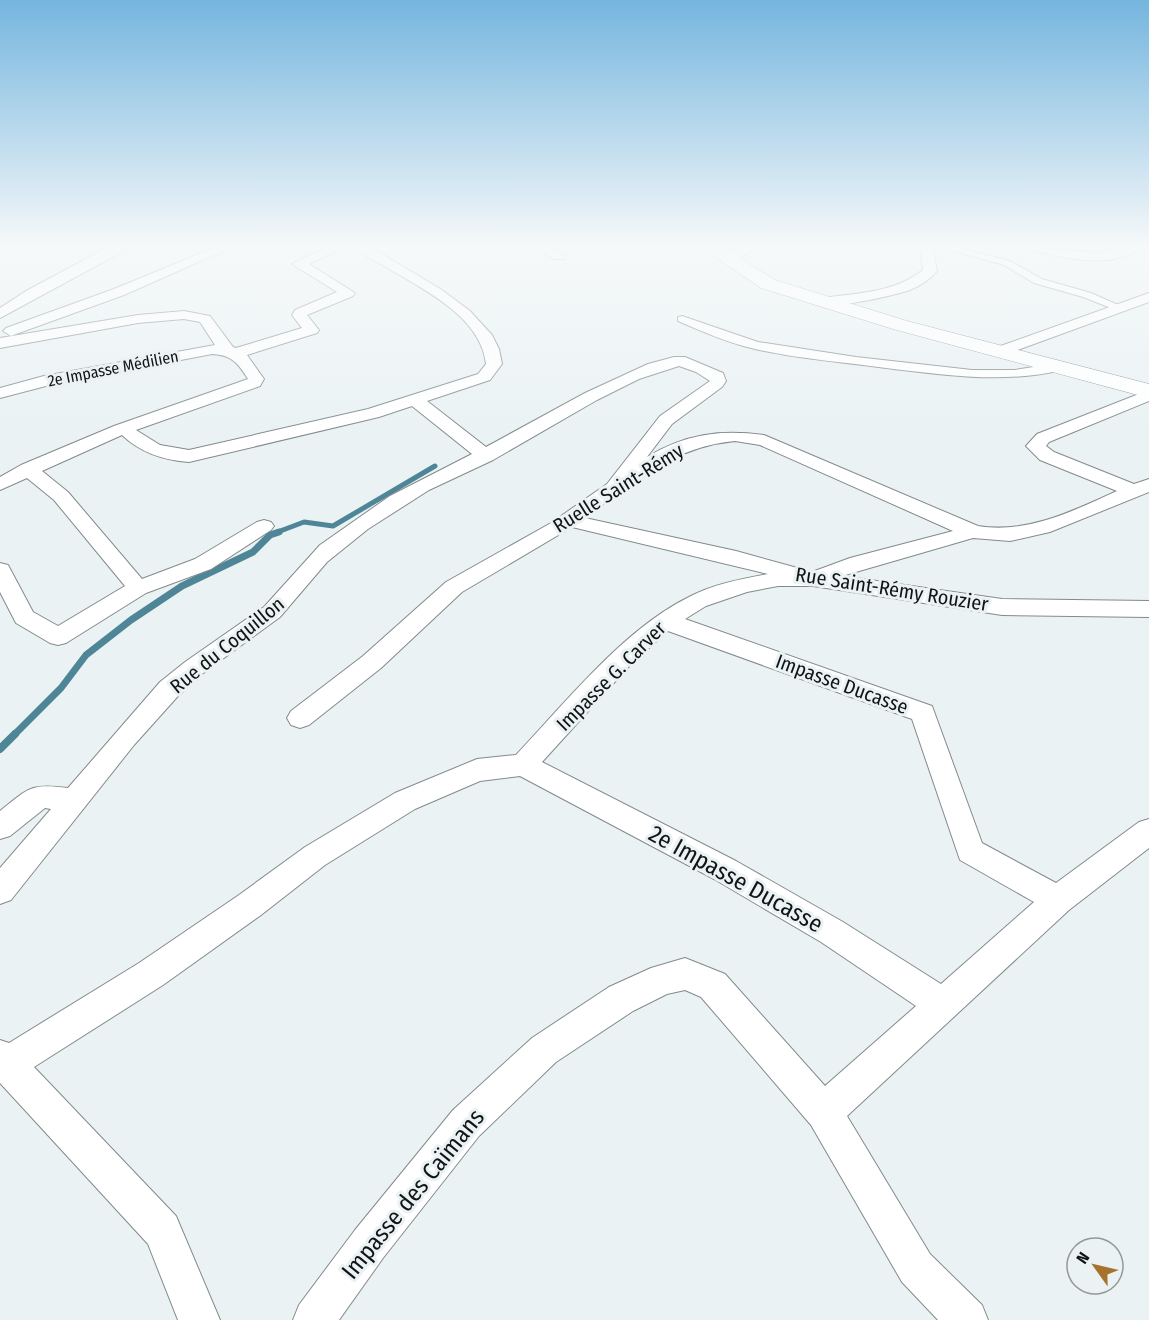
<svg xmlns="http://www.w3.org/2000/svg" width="1149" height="1320" viewBox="0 0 1149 1320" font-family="'Fira Sans Condensed',sans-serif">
<rect width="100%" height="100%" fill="#eaf2f4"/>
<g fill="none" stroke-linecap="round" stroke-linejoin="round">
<!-- stream-far2 -->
<path stroke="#4f8697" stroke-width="5" d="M275,533L304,522L333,526L435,466"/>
<!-- stream-far1 -->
<path stroke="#4f8697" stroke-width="7" d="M13,736L61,688L86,655L131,620L182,586L253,552L270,535L279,532"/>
<!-- stream -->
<path stroke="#4f8697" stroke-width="8" d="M0,749L15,734"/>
<!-- pedestrian casing -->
<g stroke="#838a8c" stroke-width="2">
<path id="pedestrian" d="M939,247H955L1010,261L1042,279L1091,293L1125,308L1124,310H1116L1083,297L1034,283L1004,265Z
M682,316L758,342L856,357L972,370H1015L1058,363L1064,367L1062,370C1004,384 945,375 886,368C843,362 798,359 755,349C729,343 703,332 678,321V317Z"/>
</g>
<!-- minor casing -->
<g stroke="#838a8c" stroke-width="2">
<path id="minor" d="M108,247H131L0,318V308L26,291Z
M216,247L230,248L124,295L16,334L11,336L3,331L6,328L114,289Z
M328,247H344L309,264L355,293L353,296L307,315L319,330L317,333L247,355L264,379L260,386L136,430L160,445L189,450L368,409L478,374L486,364C481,316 422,289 386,267C376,261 362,256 355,247H370L442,290L470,311L492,335L499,349L502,364L490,380L427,401L486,447L585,393L648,364L674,357H685L723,373L726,381L722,387L672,424L647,457C685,434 720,429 764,435L978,526C1027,534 1073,511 1117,491L1040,460L1026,446L1037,434L1149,390V401L1049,442L1046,446L1054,452L1134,484L1149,479V492L1050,532L1010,541L973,538L842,576L1002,599L1149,601V617L1002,615L813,586H778L747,592L706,606L685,619L932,706L982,843L1056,883L1139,822L1149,819V848L1069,910L847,1116L930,1254L982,1305L988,1320H938L902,1282L811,1125L701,997L685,990L667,994L633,1011L556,1062L479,1136L383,1258L339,1320H293L299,1305L355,1230L453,1110L532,1038L609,987L651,968L685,958L725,974L825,1086L916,1006L821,942L714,879L520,776L480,781L415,809L325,865L261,915L163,985L34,1067L176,1216L220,1320H178L148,1244L0,1083V1040L9,1043L139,963L239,895L305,847L395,793L477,759L516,755C566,702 624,629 689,597C713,584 742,579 768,574L572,527L462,592L381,668L309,725L300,728L291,725L287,718L291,711L363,656L446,582L551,523L607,484L660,416L710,381L696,372L679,366L639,379L597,400L493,460L429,490L368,529L327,562L280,617L202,674L178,696L134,745L11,900L0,904V868L51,809L45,808L10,836L0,839V811C29,788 30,783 68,788L160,682L185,662L264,607L320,545L390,496L472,454L412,406L379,417L189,462C163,460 141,453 122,435L42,471L68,492L142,579L195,559L257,522L264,520L271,522L274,526L271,530L211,569L146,593L66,643L58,645L50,643L16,623L0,592V563L8,565L33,612L58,626L125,586L54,500L27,478L0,490V477L21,465L114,426L248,379C238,363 232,355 212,354L46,386L0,398V388L44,376L215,345L200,322L184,319L138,323L0,348V338L138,315L184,311L210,316L233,347L236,348L302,328L292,315L295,310L337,292L292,264ZM735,441L760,445L953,531L850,558L812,572L736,551L585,518C635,482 672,447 735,441ZM668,631L912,719L960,860L1034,902L941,984L843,922L736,861L542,762L632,663Z
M533,247H549L565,256L564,259H554Z
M741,247H757L734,261H724L722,258Z
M920,247H932L937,271C930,279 920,286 910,290C895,295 825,312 815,302L822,298C857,293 894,293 923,270Z
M1028,247L1097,253L1123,247H1139C1116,271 1058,257 1030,250Z
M1149,293V302L1004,355H992L990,352L992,349Z"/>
</g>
<!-- secondary casing -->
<g stroke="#838a8c" stroke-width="1">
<path id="secondary" d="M701,247H722L775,280L907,321L1149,384V398L893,329L761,288Z"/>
</g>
<!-- pedestrian -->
<use href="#pedestrian" fill="#fff" fill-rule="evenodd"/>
<!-- minor -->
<use href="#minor" fill="#fff" fill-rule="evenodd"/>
<!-- secondary -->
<use href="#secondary" fill="#fff" fill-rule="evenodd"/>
</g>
<!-- sky -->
<linearGradient id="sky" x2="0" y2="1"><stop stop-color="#75b5de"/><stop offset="0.57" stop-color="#f6f9fa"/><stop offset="1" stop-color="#f6f9fa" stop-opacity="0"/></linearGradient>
<rect width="1149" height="432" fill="url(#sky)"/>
<g text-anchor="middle" stroke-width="6" stroke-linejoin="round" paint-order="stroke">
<!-- far-street labels -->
<g font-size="16" fill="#111314" stroke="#eaf2f4">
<text transform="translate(113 368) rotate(-11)" y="6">2e Impasse Médilien</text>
</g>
<!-- street labels -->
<g font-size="20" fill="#111314" stroke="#eaf2f4">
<text transform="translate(618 488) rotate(-32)" y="7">Ruelle Saint-Rémy</text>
<text transform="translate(892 589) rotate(9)" y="7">Rue Saint-Rémy Rouzier</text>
<text transform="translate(227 645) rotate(-39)" y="7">Rue du Coquillon</text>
<text transform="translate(611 676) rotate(-45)" y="7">Impasse G. Carver</text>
<text transform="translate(842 684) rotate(20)" y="7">Impasse Ducasse</text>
</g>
<!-- near-street labels -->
<g font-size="24" fill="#111314" stroke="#eaf2f4">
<text transform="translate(736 879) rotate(29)" y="8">2e Impasse Ducasse</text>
<text transform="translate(413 1194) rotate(-51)" y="8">Impasse des Caïmans</text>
</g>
</g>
<!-- north arrow -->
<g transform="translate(1095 1266) rotate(304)"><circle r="28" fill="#eaf2f4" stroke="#93999a" stroke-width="1.5"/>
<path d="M0-4.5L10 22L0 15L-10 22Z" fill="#a7722c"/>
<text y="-9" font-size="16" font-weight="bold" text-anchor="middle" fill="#111314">N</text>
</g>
</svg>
